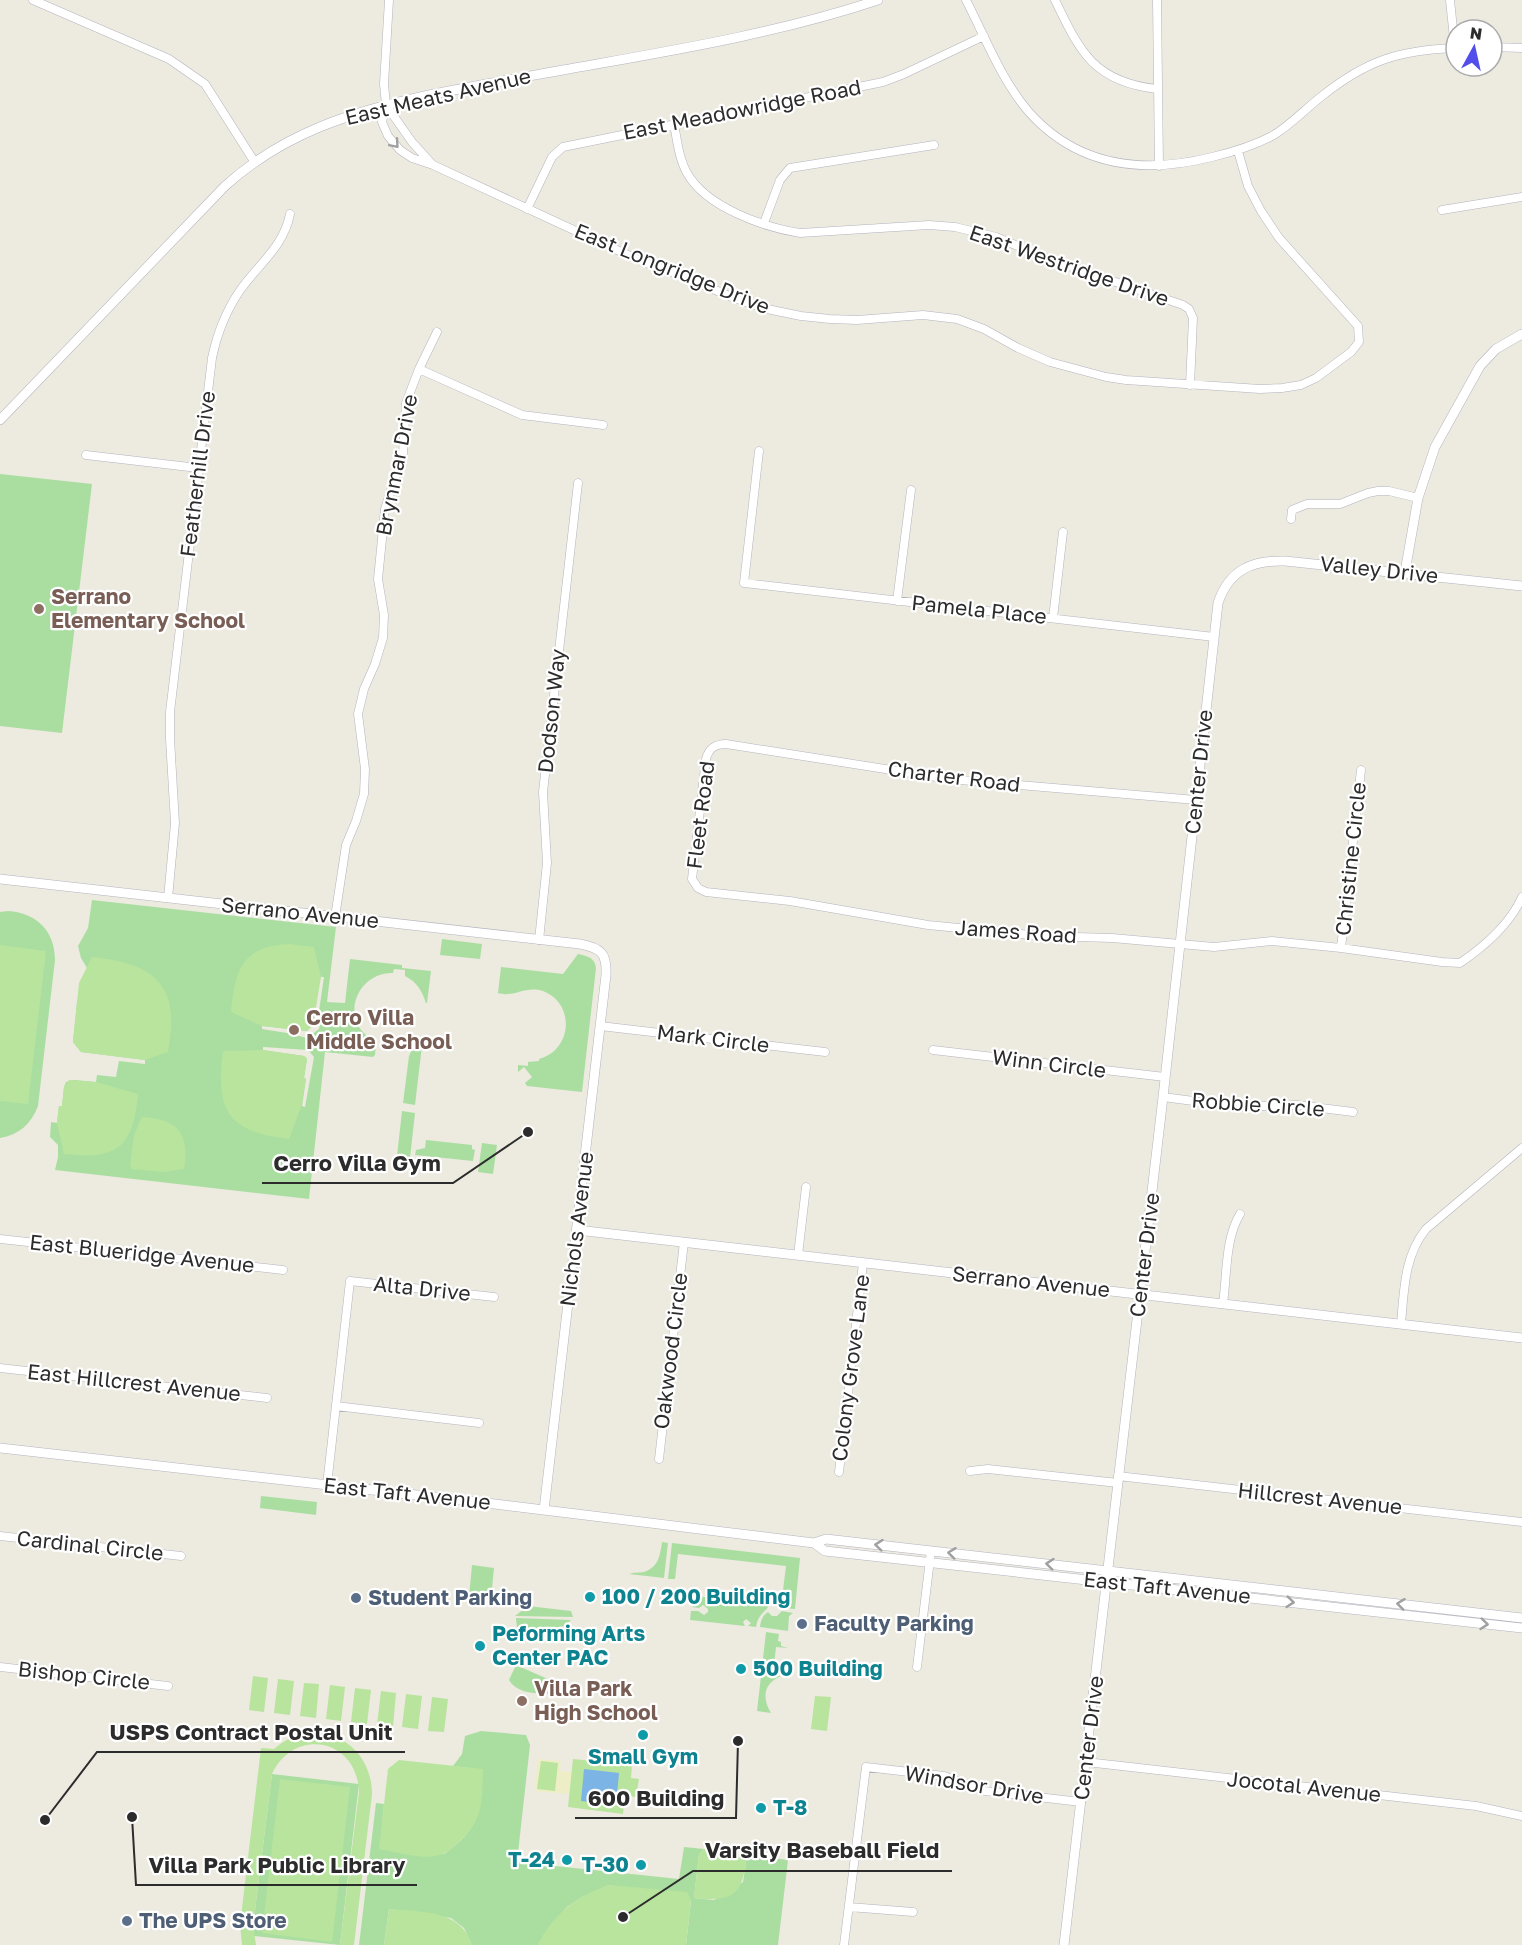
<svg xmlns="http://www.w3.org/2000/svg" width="1522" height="1945" viewBox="0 0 1522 1945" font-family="'Golos Text',sans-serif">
<rect width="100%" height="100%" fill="#edeae0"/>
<!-- green -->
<path fill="#aadea1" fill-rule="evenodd" d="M0,474L92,484L62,733L0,726Z
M92,900L336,927L327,1002L345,1003L350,959L402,965V968L431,971L427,1003H426C422,991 417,982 405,976V970L394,969L393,973C365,972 345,1002 359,1027C363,1034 371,1038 376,1044L375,1055L373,1057L325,1052L309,1199L55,1170L58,1157V1145L50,1137L51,1122L57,1123L59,1106H62L64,1087L66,1082L74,1080L96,1082L97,1075L116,1077L119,1061L145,1064V1060L81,1052L73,1042L77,1002L87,968L81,958L78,946L88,928ZM320,977H324L318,1018H321L319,1029L307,1038L287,1033L262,1029V1026L307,1031L313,1025ZM263,1047L308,1050L314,1057L305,1107L302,1106L306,1079L304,1078L307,1059L304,1056L263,1050Z
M8,911C37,913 55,931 55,960L38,1106C31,1124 19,1135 0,1138V912Z
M442,939L482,944L480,959L440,955Z
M578,954C588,956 595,958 596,968L582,1092L527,1086L525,1083L532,1077L524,1067L518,1072V1065L528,1066V1062L539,1061V1059C572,1050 576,1004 543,991C525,985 514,998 498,993L501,967L563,974Z
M423,1037L415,1105L403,1103L409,1056L417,1038Z
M402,1111L415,1113L410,1158L397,1156Z
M426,1140L472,1145V1149L475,1150L473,1161L415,1155L416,1150L425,1148Z
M482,1143L497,1145L493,1174L478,1172Z
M261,1496L317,1502L316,1515L260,1508Z
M662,1542L668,1543L664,1578L629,1574C635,1572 639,1573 644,1572C659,1567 660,1555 662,1542Z
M672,1543L800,1558L795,1609L783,1608L781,1606L786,1566L678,1554L675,1579H668Z
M472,1565L494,1568L491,1599L469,1597Z
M686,1595L769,1604C767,1613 759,1611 756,1627L748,1626L751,1623L746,1619L743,1622L745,1626L690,1620L691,1611H698L704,1615L708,1612V1609L703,1605L699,1608L692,1607L693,1600L686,1599Z
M528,1606L571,1611L573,1617L515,1616Z
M782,1611L793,1613L789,1616L788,1631L760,1627C761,1620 762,1616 768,1612L772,1616H777Z
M516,1619V1618L571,1620L565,1626L522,1634L517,1628Z
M766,1632L779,1634L778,1641L781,1642V1646L788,1648L776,1647L773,1675L781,1676C763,1684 762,1698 771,1713L757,1711Z
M516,1665L557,1683L563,1692C547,1695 518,1696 509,1680Z
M481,1731L526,1735L530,1745L517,1862L679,1879L684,1847L704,1849L699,1854L694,1898L714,1900L743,1882L747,1855L788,1860L778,1945H686L691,1901L609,1885L582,1897L567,1907L549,1927L538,1945H472L464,1928L451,1918L389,1909L384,1945H359L376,1803L384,1804L380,1849L444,1854C483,1826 478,1813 482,1770L453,1766L462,1754L465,1736Z
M272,1774L359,1784L340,1945L254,1936L253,1926Z"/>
<!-- sand -->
<path fill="#edeec6" d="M538,1759L561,1761L560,1771L572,1772L569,1794L535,1791Z"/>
<!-- pitch -->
<path fill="#b8e49e" d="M289,944L314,947L321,977L313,1025L307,1031L262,1026L231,1012C235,970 242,946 289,944Z
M0,945L46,951L28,1104L0,1101Z
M92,957C128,961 168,969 171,1014C172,1027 170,1039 168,1052L145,1060L81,1052L73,1042L79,983Z
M262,1050L304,1056L307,1059L304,1078L306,1079L301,1107L289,1139C228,1132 215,1111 223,1051Z
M69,1080L96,1082L138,1094C133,1148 117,1160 64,1154L57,1123L59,1106H62L64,1087Z
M142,1117C178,1119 190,1134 184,1169L164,1172L132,1169L130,1165L134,1135Z
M253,1676L268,1678L264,1712L249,1710Z
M278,1679L294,1681L290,1715L274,1713Z
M304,1683L319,1684L316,1718L300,1716Z
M330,1685L345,1687L341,1721L326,1719Z
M355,1688L371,1690L367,1724L351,1722Z
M381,1691L396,1693L393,1727L377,1725Z
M406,1694L422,1696L418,1729L402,1727Z
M815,1696L831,1697L827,1731L811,1729Z
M432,1697L448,1699L444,1732L428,1731Z
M317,1732C350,1736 372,1761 372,1794L354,1945H340L359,1792C357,1738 294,1727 272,1774L253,1926L256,1945H242L240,1925L261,1748L274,1749C287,1738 300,1732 317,1732Z
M573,1759L632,1765L631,1778L639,1779L636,1797L625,1796L623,1814L568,1807Z
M399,1760L483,1769C482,1801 484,1819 459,1842C452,1848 445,1855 435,1856C420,1859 395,1852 379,1849L388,1769Z
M541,1761L558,1763L555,1791L537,1789Z
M280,1779L350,1787L332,1942L262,1933Z
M704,1849L747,1855C742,1895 735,1902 694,1898L699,1854Z
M609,1885L687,1892L691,1900L686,1945H538C552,1915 578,1895 609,1885Z
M389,1909C420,1912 461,1909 472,1945H384Z"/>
<!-- water -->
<path fill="#7cb4e5" d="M584,1769L619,1773L616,1805L581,1801Z"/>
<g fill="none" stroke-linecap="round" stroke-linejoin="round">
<!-- minor casing -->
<g stroke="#b3b3be" stroke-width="9">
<path id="minor" d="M33,0L169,59L205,84L254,161
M389,0L384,84L386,105L382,122L388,136L400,150L412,158L433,165L643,262L680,275L734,298L767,309L801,316L830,319L857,320L923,315L957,319L984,329L1018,348L1050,362L1106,377L1126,380L1260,389L1282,388L1301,385L1316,378L1351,352L1359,342L1358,326L1279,238L1261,211L1248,186L1238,151
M966,0C985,37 1001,79 1028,111C1078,168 1144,174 1212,157C1233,152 1253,146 1272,136C1291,125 1305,109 1322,96C1367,60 1400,50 1456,48
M1055,0C1080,52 1094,82 1157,89
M1157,0L1159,166
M1450,0L1455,48
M1492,47L1522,48
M386,105L412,142L431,163
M674,124C677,140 679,159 687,173C706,207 763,227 800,233L929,225L955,227L996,237L1054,261L1183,305L1189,309L1193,318L1190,385
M527,209L552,157L563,147L883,82L904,74L984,36
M1442,210L1522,197
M764,223L780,180L790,168L934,145
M419,369L522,415L603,425
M759,451L744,583L1214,637
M86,455L198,468
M1291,519L1292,510L1307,504H1340L1368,493L1378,491H1389L1418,498
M897,601L911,490
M1053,618L1063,532
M1196,800L949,779L726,744C715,744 709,748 706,759L692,879L698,888L706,892L790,901L928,925L1041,936L1112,938L1214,947L1272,941L1341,948L1442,962L1460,963C1485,946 1510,924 1522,897
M168,898L175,823L170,739V712L212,358C217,334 227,309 241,289C259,264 284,246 290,214
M335,917L346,845L356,821L364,794L365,769L358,714L364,689L375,664L383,638L384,615L378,579L385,509L403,453L406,403L419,369L437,332
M539,940L547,863L543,792L578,483
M1341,948L1361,770
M600,1026L825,1052
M933,1050L1165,1077
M1163,1097L1239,1107L1297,1105L1353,1112
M0,1239L283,1270
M798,1255L806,1187
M1223,1304C1227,1275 1225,1239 1240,1214
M1401,1324C1404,1291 1404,1256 1426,1229L1522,1148
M0,1368L267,1398
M336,1406L479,1423
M659,1459L684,1242
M970,1471L988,1469L1118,1483
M839,1472L863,1263
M1118,1476L1522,1522
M327,1485L350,1281L494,1297
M0,1536L181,1556
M0,1667L168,1686
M917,1667L931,1551
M1086,1762L1476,1806L1522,1816
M849,1907L913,1912
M844,1945L866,1767L944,1776L985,1791L1081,1802"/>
</g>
<!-- tertiary casing -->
<g stroke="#b3b3be" stroke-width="10">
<path id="tertiary" d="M0,420L225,186C285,132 352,112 429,95C474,86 519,78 563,70C669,51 776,34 878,0
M1405,572L1418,498L1435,447L1480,366L1496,349L1522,334
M0,879L580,944C601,948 607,953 606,975L544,1510
M577,1230L1522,1338
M0,1448L470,1501L814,1543L826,1539L1522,1618
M814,1543L825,1551L1522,1628
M1064,1945L1163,1097L1218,603C1229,570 1252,560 1285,561L1522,586"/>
</g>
<!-- minor -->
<use href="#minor" stroke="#fff" stroke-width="8"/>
<!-- tertiary -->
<use href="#tertiary" stroke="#fff" stroke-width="9"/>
</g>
<!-- one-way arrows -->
<defs><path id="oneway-chevron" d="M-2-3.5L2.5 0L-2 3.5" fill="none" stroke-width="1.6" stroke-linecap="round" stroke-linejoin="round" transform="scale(1.5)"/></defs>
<g stroke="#a0a0a0">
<use href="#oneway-chevron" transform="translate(395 144) rotate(49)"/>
<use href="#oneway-chevron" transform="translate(879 1545) rotate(-174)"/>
<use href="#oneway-chevron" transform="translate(952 1553) rotate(-173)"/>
<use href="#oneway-chevron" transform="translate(1050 1564) rotate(-174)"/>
<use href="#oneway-chevron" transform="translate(1290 1602) rotate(6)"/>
<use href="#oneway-chevron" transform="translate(1401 1604) rotate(-173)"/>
<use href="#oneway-chevron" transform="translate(1484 1624) rotate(6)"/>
</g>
<!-- markers -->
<g fill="#8d6e63" stroke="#fff" stroke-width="2">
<circle cx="39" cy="609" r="6"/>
<circle cx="294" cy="1030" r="6"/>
<circle cx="522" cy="1701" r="6"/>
</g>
<g fill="#0f9aa8" stroke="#fff" stroke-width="2">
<circle cx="590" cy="1597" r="6"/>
<circle cx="480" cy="1646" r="6"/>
<circle cx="741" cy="1669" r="6"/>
<circle cx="643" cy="1735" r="6"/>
<circle cx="761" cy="1808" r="6"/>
<circle cx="567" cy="1860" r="6"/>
<circle cx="641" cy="1865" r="6"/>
</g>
<g fill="#5c6f8a" stroke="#fff" stroke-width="2">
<circle cx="356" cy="1598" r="6"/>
<circle cx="802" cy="1624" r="6"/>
<circle cx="127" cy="1921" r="6"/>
</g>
<g text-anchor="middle" stroke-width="4.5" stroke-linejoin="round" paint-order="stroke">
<!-- street labels -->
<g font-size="21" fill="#2c2c2c" stroke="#fff">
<text transform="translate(438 97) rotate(-13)" y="7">East Meats Avenue</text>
<text transform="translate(742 110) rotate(-11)" y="7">East Meadowridge Road</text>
<text transform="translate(1069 266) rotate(19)" y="7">East Westridge Drive</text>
<text transform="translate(672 269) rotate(22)" y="7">East Longridge Drive</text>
<text transform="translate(397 465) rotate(-79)" y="7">Brynmar Drive</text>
<text transform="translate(198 474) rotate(-83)" y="7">Featherhill Drive</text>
<text transform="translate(1379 570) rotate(6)" y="7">Valley Drive</text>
<text transform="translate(979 610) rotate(6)" y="7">Pamela Place</text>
<text transform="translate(552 711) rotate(-84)" y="7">Dodson Way</text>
<text transform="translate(1199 772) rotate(-84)" y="7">Center Drive</text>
<text transform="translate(954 777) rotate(7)" y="7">Charter Road</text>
<text transform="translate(701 815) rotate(-83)" y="7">Fleet Road</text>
<text transform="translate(1351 859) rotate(-84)" y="7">Christine Circle</text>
<text transform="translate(300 913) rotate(6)" y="7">Serrano Avenue</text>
<text transform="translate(1016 932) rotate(4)" y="7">James Road</text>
<text transform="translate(713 1039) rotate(7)" y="7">Mark Circle</text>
<text transform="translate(1049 1064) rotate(7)" y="7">Winn Circle</text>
<text transform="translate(1258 1105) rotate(4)" y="7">Robbie Circle</text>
<text transform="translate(577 1229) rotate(-83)" y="7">Nichols Avenue</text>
<text transform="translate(142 1254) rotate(6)" y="7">East Blueridge Avenue</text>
<text transform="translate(1145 1255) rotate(-83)" y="7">Center Drive</text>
<text transform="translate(1031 1282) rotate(6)" y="7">Serrano Avenue</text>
<text transform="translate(422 1289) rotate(6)" y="7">Alta Drive</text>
<text transform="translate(671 1351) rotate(-83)" y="7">Oakwood Circle</text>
<text transform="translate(851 1368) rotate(-83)" y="7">Colony Grove Lane</text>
<text transform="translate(134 1383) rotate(6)" y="7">East Hillcrest Avenue</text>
<text transform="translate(407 1494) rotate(6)" y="7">East Taft Avenue</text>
<text transform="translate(1320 1499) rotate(6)" y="7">Hillcrest Avenue</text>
<text transform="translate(90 1546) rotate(6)" y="7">Cardinal Circle</text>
<text transform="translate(1167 1588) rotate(6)" y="7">East Taft Avenue</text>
<text transform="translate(84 1676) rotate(6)" y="7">Bishop Circle</text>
<text transform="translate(1089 1738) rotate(-83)" y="7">Center Drive</text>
<text transform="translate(974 1785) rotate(10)" y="7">Windsor Drive</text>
<text transform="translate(1304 1787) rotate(6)" y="7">Jocotal Avenue</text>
</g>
<!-- education labels -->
<g font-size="21" font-weight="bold" fill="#785e54" stroke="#fff" text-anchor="start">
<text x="51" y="604">Serrano<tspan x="51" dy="24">Elementary School</tspan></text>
<text x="306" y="1025">Cerro Villa<tspan x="306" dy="24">Middle School</tspan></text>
<text x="534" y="1696">Villa Park<tspan x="534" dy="24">High School</tspan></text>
</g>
<!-- culture labels -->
<g font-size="21" font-weight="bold" fill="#0d838f" stroke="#fff" text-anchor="start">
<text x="602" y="1604">100 / 200 Building</text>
<text x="492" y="1641">Peforming Arts<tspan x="492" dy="24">Center PAC</tspan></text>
<text x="753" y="1676">500 Building</text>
<text x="643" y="1764" text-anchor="middle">Small Gym</text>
<text x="773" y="1815">T-8</text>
<text x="555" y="1867" text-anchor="end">T-24</text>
<text x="629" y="1872" text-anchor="end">T-30</text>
</g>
<!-- service labels -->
<g font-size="21" font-weight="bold" fill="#4e5e75" stroke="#fff" text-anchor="start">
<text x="368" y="1605">Student Parking</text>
<text x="814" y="1631">Faculty Parking</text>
<text x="139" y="1928">The UPS Store</text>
</g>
</g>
<!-- callouts -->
<path fill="none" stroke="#2c2c2c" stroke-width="2" d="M528 1132L453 1183H262M45 1820L97 1752H405M738 1741L736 1818H575M623 1917L693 1871H952M132 1817L136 1885H417"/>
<g fill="#2c2c2c" stroke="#fff" stroke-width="2">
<circle cx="528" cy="1132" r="6"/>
<circle cx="45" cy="1820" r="6"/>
<circle cx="738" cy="1741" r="6"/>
<circle cx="623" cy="1917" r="6"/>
<circle cx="132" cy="1817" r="6"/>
</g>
<g font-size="22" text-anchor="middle" font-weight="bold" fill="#2c2c2c" stroke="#fff" stroke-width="4.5" stroke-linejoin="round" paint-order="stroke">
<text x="357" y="1171">Cerro Villa Gym</text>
<text x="251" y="1740">USPS Contract Postal Unit</text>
<text x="656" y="1806">600 Building</text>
<text x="822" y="1858">Varsity Baseball Field</text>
<text x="277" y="1873">Villa Park Public Library</text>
</g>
<!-- north arrow -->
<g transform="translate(1474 48) rotate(8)"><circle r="28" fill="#ffffff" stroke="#ababab" stroke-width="1.5"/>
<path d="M0-4.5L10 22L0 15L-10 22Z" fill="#514eeb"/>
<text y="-9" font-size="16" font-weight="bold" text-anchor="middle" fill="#2c2c2c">N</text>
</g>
</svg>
